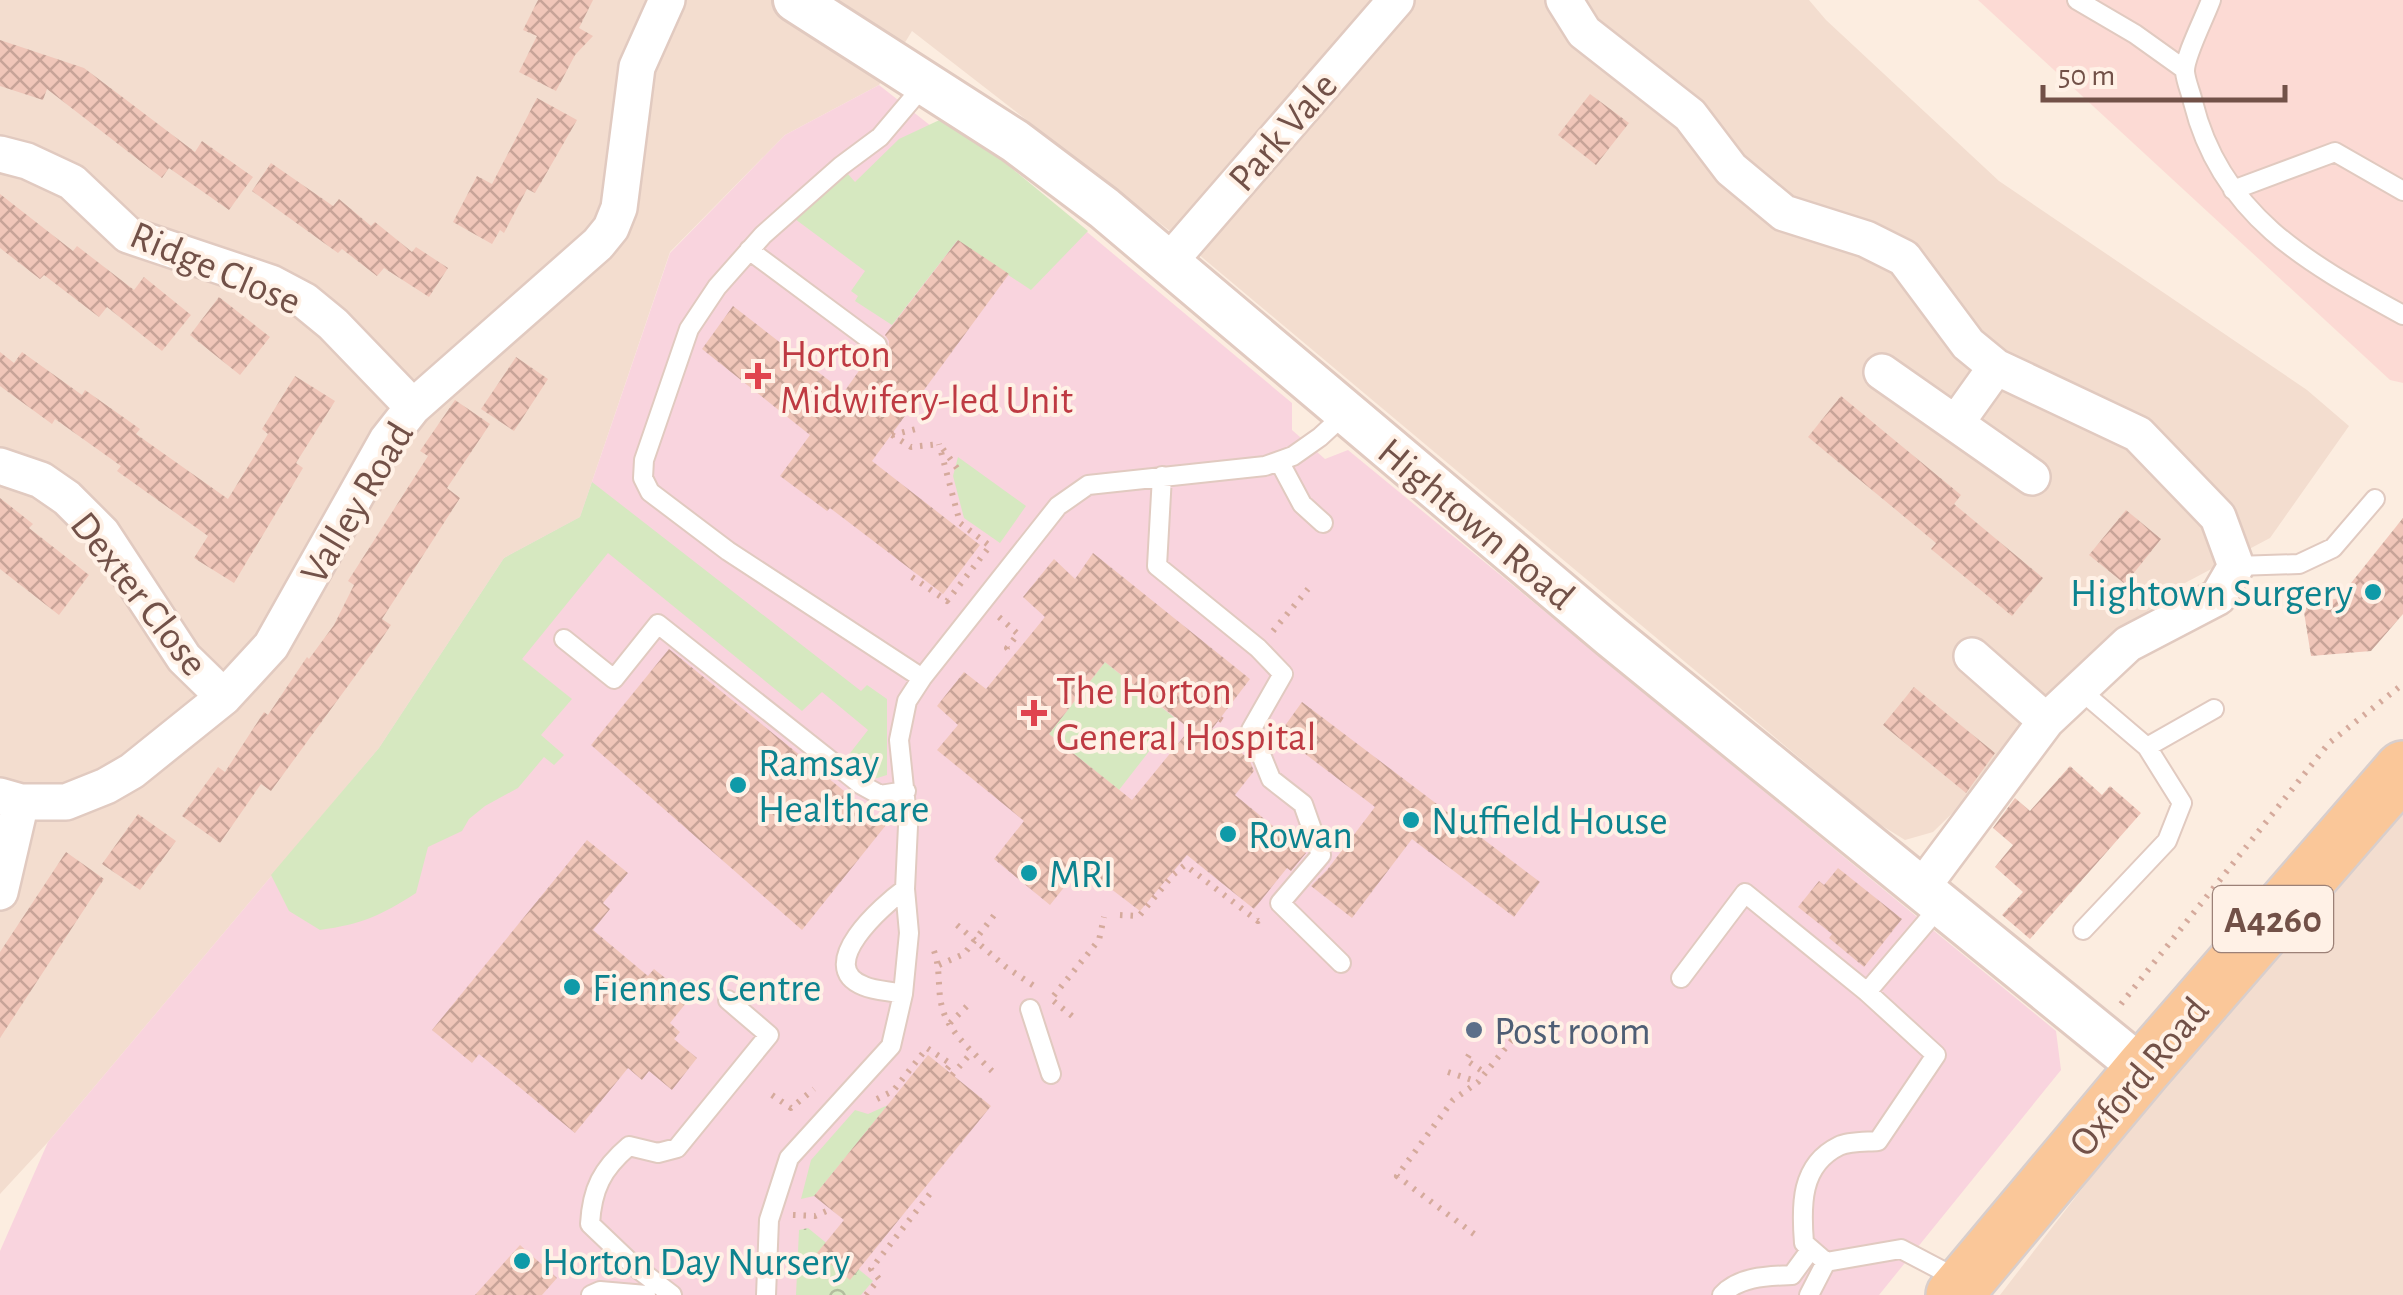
<svg xmlns="http://www.w3.org/2000/svg" width="2403" height="1295" viewBox="0 0 2403 1295" font-family="'Alegreya Sans',sans-serif">
<defs>
<pattern id="park-crowns" width="20" height="18" patternUnits="userSpaceOnUse" patternTransform="scale(2.5)"><rect width="20" height="18" fill="#d6e8c0"/><path d="M2 6a3 3 0 1 1 6 0M12 15a3 3 0 1 1 6 0" fill="none" stroke="#b2be9e"/></pattern>
<pattern id="building-cross-hatch" width="8" height="8" patternUnits="userSpaceOnUse" patternTransform="scale(2.5)"><rect width="8" height="8" fill="#f0c6b9"/><path d="M0 0l8 8M0 8l8-8" fill="none" stroke="#c7a398"/></pattern>
</defs>
<rect width="100%" height="100%" fill="#fcede0"/>
<!-- residential -->
<path fill="#f3ddcf" d="M0,0H1809L1826,20L1999,181L2307,390L2349,426L2270,538L2183,584L2075,667L1970,796L1933,832L1905,840L1876,822L1179,238L912,31L879,85L785,135L670,252L580,517L504,558L379,748L48,1142L0,1194Z
M2403,773V1295H2000Z"/>
<!-- commercial -->
<path fill="#fcdad4" d="M1978,0H2403V383L2390,380Z"/>
<!-- medical -->
<path fill="#f9d4de" d="M879,85L931,126L948,116L1292,403V430L1325,459L1348,450L2056,1031L2061,1070L1879,1295H0V1251L48,1142L379,748L504,558L580,517L670,253L785,135Z"/>
<!-- green -->
<path fill="#d6e8c0" d="M948,116L1088,231L1031,290L957,241L892,325L855,301L858,296L851,291L865,271L795,219L848,174L855,182L899,139Z
M958,457L1026,506L1000,543L964,518L953,476Z
M592,482L861,691L867,685L887,699V775L874,779L847,757L868,730L822,692L802,711L608,553L522,659L572,699L541,735L564,755L554,765L544,757L518,788L485,806L469,819L462,831L428,847L416,893C380,916 362,924 320,930L289,911L271,875L379,748L504,558L580,517Z
M1105,662L1175,718L1119,790L1049,734Z
M888,1105L814,1196L801,1199L811,1160L855,1110L868,1114Z"/>
<!-- park -->
<path fill="url(#park-crowns)" d="M808,1228L873,1281L861,1295H796L799,1230Z"/>
<!-- building -->
<path fill="url(#building-cross-hatch)" fill-rule="evenodd" d="M538,0H593L579,28L593,36L575,55L556,91L519,72L537,36L523,30Z
M0,40L84,68L195,152L202,141L253,177L229,210L169,168L162,178L47,89L43,100L0,86Z
M1590,94L1629,123L1596,165L1558,135Z
M537,98L577,120L535,193L527,189L504,233L500,230L492,244L453,222L477,176L492,184Z
M271,163L333,206L339,199L371,226L375,222L412,252L416,247L448,268L429,297L384,268L377,276L342,249L338,253L252,191Z
M0,194L73,251L77,246L134,290L144,277L191,315L162,351L107,307L99,317L44,275L40,279L0,248Z
M958,240L1009,274L872,461L980,545L943,594L830,508L827,511L780,476L810,435L702,349L733,306L844,392L870,355L881,357L888,352L889,341L885,335Z
M219,297L270,337L240,375L190,335Z
M0,352L14,363L22,352L82,395L85,390L140,429L136,434L228,499L268,434L262,429L295,376L335,401L296,463L303,468L234,583L194,558L208,536L117,471L121,466L55,419L52,424L0,386Z
M516,357L548,379L514,431L481,409Z
M1841,396L1961,495L1954,504L2043,578L2012,616L1931,549L1936,543L1808,437Z
M455,400L490,424L447,488L460,498L382,619L391,625L372,653L271,791L261,784L220,843L182,816L218,767L225,772L264,712L268,715L307,657L309,659L334,625L354,585L348,581L428,456L420,451Z
M0,498L33,524L29,528L89,575L59,615L0,569Z
M2126,510L2161,539L2125,584L2089,555Z
M2403,518V614L2371,651L2311,656L2303,606L2339,598Z
M1093,553L1250,679L1212,729L1249,759L1254,771L1235,795L1306,853L1291,871L1287,868L1254,909L1187,855L1140,911L1081,866L1050,905L994,859L1024,821L937,750L958,725L937,706L964,672L986,689L1045,617L1023,597L1054,559L1075,579ZM1105,662L1190,729L1132,800L1049,734Z
M669,649L886,825L802,930L591,745Z
M1914,687L1995,753L1966,793L1883,725Z
M1302,702L1540,882L1514,917L1412,839L1352,918L1311,886L1327,870L1375,807L1279,734Z
M2070,766L2102,795L2110,786L2141,813L2030,939L2002,915L2023,892L1995,867L2013,845L1993,828L2015,798L2030,811Z
M138,814L176,841L140,890L102,864Z
M587,840L628,873L603,903L610,909L593,930L648,976L654,969L690,998L670,1023L680,1032L674,1039L697,1058L672,1090L649,1071L642,1080L628,1068L575,1133L479,1054L472,1063L432,1030Z
M66,852L104,879L0,1038V952Z
M1838,868L1902,919L1864,967L1829,938L1832,934L1798,907L1819,881L1824,885Z
M928,1055L991,1106L850,1280L817,1253L844,1220L814,1196Z
M520,1245L557,1278L542,1295H475Z"/>
<g fill="none" stroke-linecap="round" stroke-linejoin="round">
<!-- service casing -->
<g stroke="#e1cac0" stroke-width="22">
<path id="service" d="M2077,0L2135,34L2184,69
M2211,0C2205,17 2184,57 2185,72C2186,82 2191,93 2193,102C2221,216 2308,263 2403,315
M2233,190L2335,152L2403,191
M749,250L877,345
M1279,461L1302,504L1323,523
M1162,476L1157,566L1258,648L1283,674L1251,730L1271,779L1303,804L1321,855L1280,903L1341,963
M2236,566L2299,564L2333,548L2375,499
M564,639L614,679L658,624L860,784L880,795L906,791
M922,678L728,551L650,492L643,478L644,460L689,329L717,287L763,235L841,166L880,137L924,85
M2079,689L2147,747L2182,803L2167,841L2083,930
M2147,747L2214,709
M1681,978L1745,893L1867,992L1936,1055L1878,1141C1867,1142 1849,1141 1839,1146C1800,1165 1801,1206 1804,1243L1826,1262
M1867,992L1940,906
M903,994C891,991 875,991 864,986C813,966 883,905 905,889
M1030,1009L1051,1074
M1826,1262L1901,1249L1960,1280
M591,1295L600,1291L646,1295
M672,1295L633,1265L590,1224C592,1189 602,1169 629,1146L658,1153L677,1148L769,1035L728,1000
M766,1295L769,1220L789,1158L891,1046L903,994L909,933L905,889L908,826L899,740L907,701L922,678L1058,506L1088,485L1265,466L1293,456L1320,437L1346,413
M1722,1295C1739,1276 1769,1276 1792,1275L1811,1249
M1809,1295L1826,1262"/>
</g>
<!-- minor casing -->
<g stroke="#e1cac0" stroke-width="40">
<path id="minor" d="M1564,0L1584,32L1690,115L1731,169L1784,213L1866,239L1904,258L1968,344L1996,367L2138,434L2218,517L2236,566L2218,597L2128,644L2046,721L1920,890
M0,154L27,161L72,182L128,235L271,283L305,301L333,324L413,407
M1168,263L1396,0
M1882,372L2032,477
M1956,423L1996,367
M0,466L41,480L67,498L102,533L184,658L224,697
M1972,656L2046,721
M0,796L21,802H66L106,786L132,771L224,697L271,646L387,440L413,407L598,244L611,228L619,208L637,67L667,0
M0,892L21,802"/>
</g>
<!-- tertiary casing -->
<g stroke="#e1cac0" stroke-width="48">
<path id="tertiary" d="M795,0L1015,141L1104,208L1611,636L2143,1069"/>
</g>
<!-- primary casing -->
<g stroke="#d8cecc" stroke-width="60">
<path id="primary" d="M1954,1295L2143,1069L2403,769"/>
</g>
<!-- path -->
<path stroke="#d5aa9c" stroke-width="6" stroke-dasharray="2.5 8" stroke-linecap="butt" d="M892,435L911,447L939,444
M892,435L920,428
M943,449L957,468
M912,577L947,601L990,546L960,523L939,444
M999,617L1018,634L1007,648L1013,655
M1273,631L1308,589
M1220,719L1228,724
M1120,915L1139,916L1173,875L1185,865L1258,921L1264,917
M957,925L1006,967L1034,986
M934,951C941,969 937,989 942,1007C948,1032 974,1053 992,1071
M939,965L964,954L995,914
M2121,1004L2329,743L2403,684
M1072,1016L1051,999L1099,940L1104,917
M950,1023L971,1002
M1469,1055L1466,1060L1485,1073
M1448,1072L1478,1082
M952,1075L972,1052
M772,1095L791,1108L814,1089
M877,1099L893,1091L927,1048L951,1064L946,1070
M793,1215L815,1216L831,1209
M1474,1234L1397,1176L1453,1100L1478,1082L1516,1035L1526,1043
M866,1295L879,1279L871,1269L932,1191"/>
<!-- service -->
<use href="#service" stroke="#fff" stroke-width="18"/>
<!-- minor -->
<use href="#minor" stroke="#fff" stroke-width="35"/>
<!-- tertiary -->
<use href="#tertiary" stroke="#fff" stroke-width="42"/>
<!-- primary -->
<use href="#primary" stroke="#fac799" stroke-width="55"/>
</g>
<!-- markers -->
<g fill="#e0444e" stroke="#fff1e6" stroke-width="4">
<path d="M753 361h10v10h10v10h-10v10h-10v-10h-10v-10h10z"/>
<path d="M1029 698h10v10h10v10h-10v10h-10v-10h-10v-10h10z"/>
</g>
<g fill="#0f9aa8" stroke="#fff1e6" stroke-width="4">
<circle cx="2373" cy="592" r="10"/>
<circle cx="738" cy="785" r="10"/>
<circle cx="1411" cy="820" r="10"/>
<circle cx="1228" cy="834" r="10"/>
<circle cx="1029" cy="873" r="10"/>
<circle cx="572" cy="987" r="10"/>
<circle cx="522" cy="1261" r="10"/>
</g>
<circle fill="#5c6f8a" stroke="#fff1e6" stroke-width="4" cx="1474" cy="1030" r="10"/>
<g text-anchor="middle" stroke-width="8" stroke-linejoin="round" paint-order="stroke">
<!-- shield labels -->
<rect fill="#fff1e6" stroke="#9c8177" stroke-width="2.5" x="2213" y="886" width="120" height="66" rx="8"/>
<g font-size="38" font-weight="bold" fill="#725148">
<text x="2273" y="932">A4260</text>
</g>
<!-- street labels -->
<g font-size="40" fill="#725148" stroke="#fff1e6">
<text transform="translate(1282 131) rotate(-49)" y="14">Park Vale</text>
<text transform="translate(216 267) rotate(23)" y="14">Ridge Close</text>
<text transform="translate(356 502) rotate(-59)" y="14">Valley Road</text>
<text transform="translate(1477 523) rotate(40)" y="14">Hightown Road</text>
<text transform="translate(140 593) rotate(52)" y="14">Dexter Close</text>
<text transform="translate(2138 1076) rotate(-50)" y="14">Oxford Road</text>
</g>
<!-- health labels -->
<g font-size="40" fill="#be3a42" stroke="#fff1e6" text-anchor="start">
<text x="780" y="367">Horton<tspan x="780" dy="46">Midwifery-led Unit</tspan></text>
<text x="1056" y="704">The Horton<tspan x="1056" dy="46">General Hospital</tspan></text>
</g>
<!-- culture labels -->
<g font-size="40" fill="#0d838f" stroke="#fff1e6" text-anchor="start">
<text x="2353" y="606" text-anchor="end">Hightown Surgery</text>
<text x="758" y="776">Ramsay<tspan x="758" dy="46">Healthcare</tspan></text>
<text x="1431" y="834">Nuffield House</text>
<text x="1248" y="848">Rowan</text>
<text x="1049" y="887">MRI</text>
<text x="592" y="1001">Fiennes Centre</text>
<text x="542" y="1275">Horton Day Nursery</text>
</g>
<!-- service labels -->
<g font-size="40" fill="#4e5e75" stroke="#fff1e6" text-anchor="start">
<text x="1494" y="1044">Post room</text>
</g>
</g>
<!-- scale -->
<path d="M2043 85v15h242v-15" fill="none" stroke="#725148" stroke-width="5"/>
<text x="2058" y="85" font-size="30" fill="#725148" stroke="#fff1e6" stroke-width="8" paint-order="stroke">50 m</text>
</svg>
